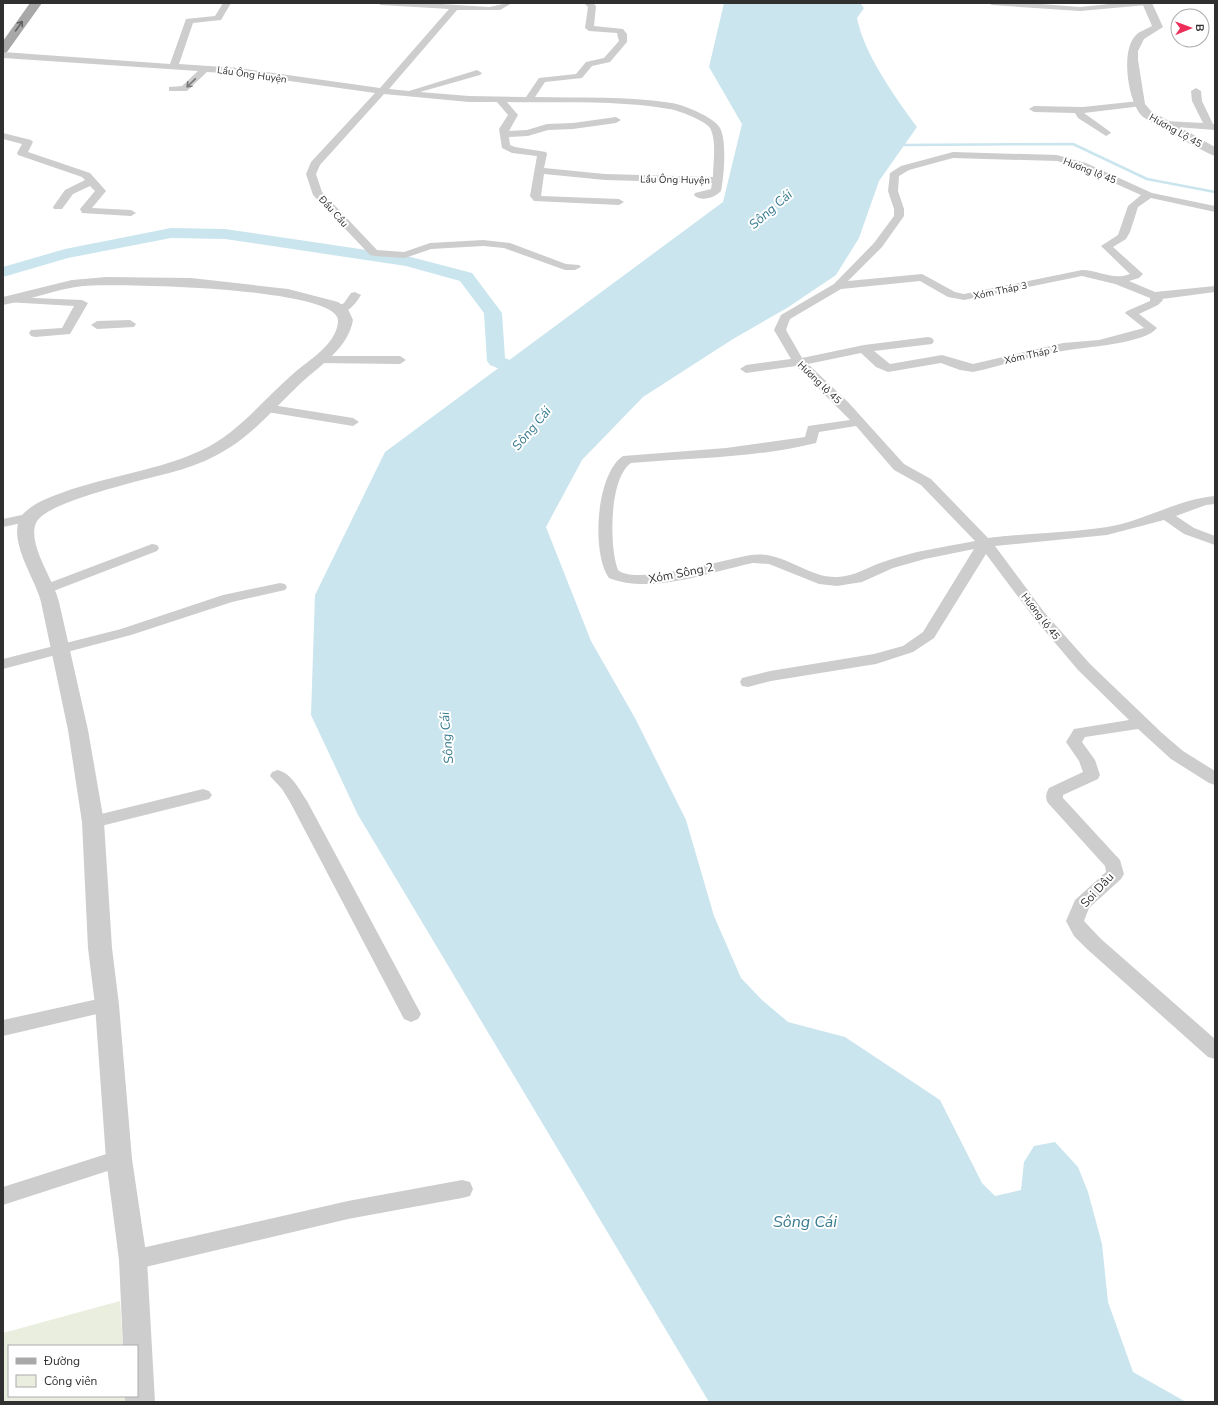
<svg xmlns="http://www.w3.org/2000/svg" width="1218" height="1405" viewBox="0 0 1218 1405" font-family="'Nunito Sans',sans-serif">
<rect width="100%" height="100%" fill="#fff"/>
<!-- green -->
<path fill="#e9eede" d="M120,1301L123,1346H9V1396H126V1402H3V1333Z"/>
<!-- water -->
<path fill="#cae5ee" d="M724,3H860L864,8L857,18C864,54 895,97 917,127L879,181L859,238L836,275L787,308L733,339L643,397L582,460L546,527L591,641L635,718L686,820L714,916L741,978L762,1000L788,1022L845,1037L940,1100L982,1183L995,1196L1021,1190L1024,1162L1034,1146L1055,1142L1078,1167L1088,1192L1102,1244L1108,1302L1133,1372L1186,1402H709L358,815L311,715L315,595L385,452L723,202L742,124L709,67Z"/>
<g fill="none" stroke-linecap="round" stroke-linejoin="round">
<!-- stream -->
<path stroke="#cae5ee" stroke-width="2.5" d="M904,145L1073,144L1147,179L1215,192"/>
<!-- river -->
<path fill="#cae5ee" fill-rule="evenodd" d="M171,228L225,229L407,256L472,273L502,313L505,358L541,373L543,377L541,381L534,383L490,365L487,361L484,313L460,281L406,266L225,239L171,238L68,258L3,277V267L65,249Z"/>
<!-- minor -->
<path fill="#cdcdcd" fill-rule="evenodd" d="M223,3H231L221,20L193,23L179,64L239,68L380,88L449,9L381,5L377,3H426L489,7C497,6 504,3 512,3L500,10H457L389,89L409,91L477,70L482,73L480,75L420,92L469,96L526,97L539,78L576,74L586,62L604,58L619,41L617,33L589,31L585,28L588,7L584,3H593L596,6L594,26L623,29L627,34V42L610,62L592,66L582,78L545,82L535,97C580,98 627,96 672,103C684,105 714,117 720,128C727,141 724,176 721,191C715,198 700,202 694,195L695,193L711,189L712,183L605,180L544,174L541,196L619,199L624,202L619,205L534,201L530,196L537,156L512,153L502,148L499,129L508,115L497,102H469L384,94L320,165L316,174L322,192L377,250L404,252L430,243L483,240L510,243L566,264L579,265L581,267L575,270H565L504,248L483,246L431,249L405,258L374,256L370,255L313,195L306,174L311,162L375,93L239,74L207,72L187,91H169V87L182,86L198,71L3,58V52L170,64L186,19L215,16ZM507,102C558,103 619,100 669,109C678,110 706,121 710,128C717,141 713,163 713,177L605,174L544,168L547,154L546,152L515,147L510,145L509,137L528,136L548,130L573,129L616,123L621,120L616,117L573,123L547,124L527,130L509,131L518,115Z
M988,3H1028L1080,7L1119,3H1151L1147,5L1080,11L992,5Z
M1196,88L1201,91L1202,101L1213,124H1215V130L1163,126L1161,124L1166,121L1203,123L1192,101L1191,91Z
M1139,101L1142,102V106L1084,113L1109,131L1111,133L1106,136L1078,118L1075,113L1034,112L1029,109L1034,106L1083,107Z
M3,133L31,140L33,142L28,152L90,173L106,191L92,208L131,210L136,213L131,216L82,213L80,209L95,191L90,186L73,194L62,209H54L53,207L65,190L85,180L82,177L18,155L17,153L22,144L3,139Z
M953,152L1057,155L1086,163L1152,193L1215,206V212L1151,198L1138,207L1130,232L1126,239L1113,247L1143,274L1139,278L1129,281L1155,292L1215,286V292L1162,299L1163,300L1158,305L1139,314L1157,328C1145,344 1083,347 1063,351C1033,355 1003,365 973,372L960,370L941,363L888,372L876,367L861,353L808,364L848,402L904,464L931,479L988,538C1027,533 1069,533 1107,527C1144,521 1179,499 1215,496V504L1206,505L1176,516L1194,528L1215,536V545L1184,534L1164,520L1107,535L995,546L1044,612L1090,664L1162,733L1183,751L1215,771V785L1209,783L1171,759L1138,729L1085,737L1082,742L1095,760L1100,775L1098,779L1063,795V798L1120,860L1124,874L1121,879L1089,908L1084,921L1101,939L1215,1039V1059L1208,1057L1087,949L1074,936L1066,921L1075,900L1106,872L1105,866L1048,803C1045,798 1046,793 1049,788L1083,772L1079,761L1066,742L1074,729L1129,720L1078,670L1034,618L986,554L934,638L913,652L876,664L771,681L748,687L742,686L740,682L742,678L770,671L874,654L903,646L923,632L974,549L925,559L893,568L862,582L837,586L819,584L769,564L753,563C710,572 651,595 609,578C591,553 596,474 623,456L726,448L805,437L808,426L850,420L796,366L746,373L740,369L746,365L791,359L774,330L781,315L834,284L874,243L894,216V209L888,191L890,173L901,166ZM953,158L1057,161L1078,167L1141,195L1128,206L1118,235L1101,246L1130,274C1113,281 1099,270 1082,270L964,294L955,292L922,274L848,281L882,247L904,216V209L898,191L899,176L909,170ZM1082,276L1115,284L1150,298V301L1127,311L1125,313L1144,328L1099,340L1063,343L973,364L942,355L890,364L874,351L932,344L934,341L932,338L928,337L864,345L802,358L786,330L790,319L841,289L920,281L948,297L964,300ZM856,426L894,470L921,485L975,541C944,547 913,551 883,562C868,567 855,576 838,577C809,579 783,550 751,555C726,559 635,586 618,570C609,547 609,478 631,463C692,458 756,458 816,443L819,432Z
M355,292L361,295C355,304 348,315 336,311L334,309L344,303L351,293Z
M10,297L82,300L88,303L70,334L35,337L31,336L29,333L31,330L62,328L74,306L6,302L4,300L6,298Z
M130,320L136,324L134,327L97,329L91,325L97,321Z
M320,356H400L406,360L400,364L316,363L314,360L316,357Z
M266,404L353,418L359,422L353,426L261,411L260,408Z
M31,513L36,514L38,517L36,520L3,527V519Z
M152,544L157,545L159,548L157,551L51,592H41L39,589L41,586Z
M280,583L285,584L287,587L285,590L232,602L131,635L3,669V659L121,629L223,595Z
M278,770C292,774 299,789 307,801L421,1014L418,1019L411,1022L404,1019L290,802L282,789L270,776L272,772Z
M203,789L209,791L212,795L209,799L93,828L87,826L84,822L87,818L93,816Z
M107,997L114,1000L117,1005L114,1010L3,1036V1020Z
M119,1150L126,1153L130,1159L126,1165L3,1205V1187Z
M462,1180L470,1182L473,1189L470,1196L462,1198L348,1219L133,1270L125,1267L122,1260L125,1253L133,1250L348,1201Z"/>
<!-- tertiary -->
<path fill="#cdcdcd" fill-rule="evenodd" d="M1142,3H1152L1163,27L1144,39L1138,51V60L1145,104L1151,111L1215,147V156C1206,153 1149,122 1142,116C1128,102 1120,50 1136,35C1140,31 1147,29 1152,26Z
M106,277L191,278L288,289L338,302L348,309L353,320C348,348 322,364 302,382C275,407 250,439 215,456C187,471 154,476 123,485C106,490 43,506 36,523C27,544 54,580 59,602L88,730L104,822L112,948L119,1005L132,1159L147,1260L155,1402H125V1396H137V1346H123L119,1260L106,1159L95,1005L88,948L82,822L68,730L41,602C36,579 3,535 24,513C34,503 50,497 64,492C108,476 160,470 202,450C238,433 264,399 294,373C309,360 337,344 338,321C341,287 113,283 83,286C56,289 30,300 3,305V297L72,280Z"/>
<!-- primary -->
<path fill="#a8a8a8" fill-rule="evenodd" d="M30,3H42L7,52L3,53V41Z"/>
</g>
<!-- one-way arrows -->
<defs><path id="oneway-shaft" d="M-6 0H5M1.5-3L5.5 0L1.5 3" fill="none" stroke-width="1.6" stroke-linecap="round" stroke-linejoin="round"/></defs>
<use stroke="#606060" href="#oneway-shaft" transform="translate(19 26) rotate(-55)"/>
<use stroke="#777" href="#oneway-shaft" transform="translate(191 83) rotate(136)"/>
<g text-anchor="middle" stroke-width="4" stroke-linejoin="round" paint-order="stroke">
<!-- far-street labels -->
<g font-size="10" fill="#303030" stroke="#fff">
<text transform="translate(252 74) rotate(8)" y="4">Lầu Ông Huyện</text>
<text transform="translate(1176 130) rotate(29)" y="4">Hương Lộ 45</text>
<text transform="translate(1090 170) rotate(21)" y="4">Hương lộ 45</text>
<text transform="translate(675 179) rotate(1)" y="4">Lầu Ông Huyện</text>
<text transform="translate(334 211) rotate(48)" y="4">Đầu Cầu</text>
<text transform="translate(1000 290) rotate(-12)" y="4">Xóm Tháp 3</text>
<text transform="translate(1031 354) rotate(-13)" y="4">Xóm Tháp 2</text>
<text transform="translate(820 382) rotate(44)" y="4">Hương lộ 45</text>
<text transform="translate(1041 616) rotate(52)" y="4">Hương lộ 45</text>
</g>
<!-- street labels -->
<g font-size="12" fill="#303030" stroke="#fff">
<text transform="translate(681 573) rotate(-11)" y="4">Xóm Sông 2</text>
<text transform="translate(1097 890) rotate(-47)" y="4">Soi Dâu</text>
</g>
<!-- water labels -->
<g font-size="13" font-style="italic" fill="#387b8f" stroke="#fff">
<text transform="translate(770 209) rotate(-41)" y="5">Sông Cái</text>
<text transform="translate(531 428) rotate(-50)" y="5">Sông Cái</text>
<text transform="translate(446 738) rotate(-95)" y="5">Sông Cái</text>
</g>
<!-- near-water labels -->
<g font-size="16" font-style="italic" fill="#387b8f" stroke="#fff">
<text x="805" y="1227">Sông Cái</text>
</g>
</g>
<!-- border -->
<rect width="1218" height="1405" fill="none" stroke="#303030" stroke-width="8"/>
<!-- legend -->
<rect x="8" y="1345" width="130" height="52" fill="#ffffff" stroke="#acacac"/>
<rect x="16" y="1358" width="20" height="6" fill="#a8a8a8" stroke="#acacac"/>
<text x="44" y="1365" font-size="12" fill="#303030">Đường</text>
<rect x="16" y="1375" width="20" height="12" fill="#e9eede" stroke="#acacac"/>
<text x="44" y="1385" font-size="12" fill="#303030">Công viên</text>
<!-- north arrow -->
<g transform="translate(1190 28) rotate(89)"><circle r="19" fill="#ffffff" stroke="#acacac"/>
<path d="M0-3L7 15L0 10L-7 15Z" fill="#ec2e59"/>
<text y="-6" font-size="11" font-weight="bold" text-anchor="middle" fill="#303030">B</text>
</g>
</svg>
